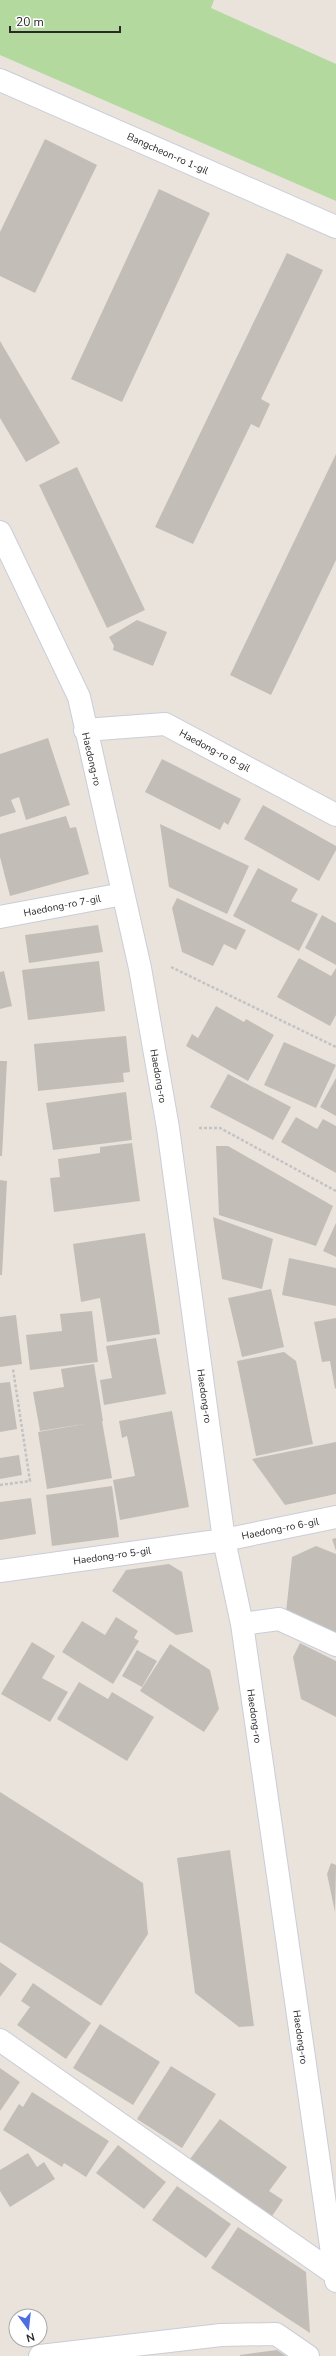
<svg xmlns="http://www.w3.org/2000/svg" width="336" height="2356" viewBox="0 0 336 2356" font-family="'Nunito Sans',sans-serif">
<rect width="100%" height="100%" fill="#e9e3dc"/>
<!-- green -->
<path fill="#b3d99f" d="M0,0H214L211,8L336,64V201L0,55Z"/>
<!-- building -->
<path fill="#c2beb7" d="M45,139L97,165L35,293L0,276V232Z
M159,189L210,213L122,402L71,379Z
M287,253L323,270L261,399L270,404L259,428L251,424L193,544L155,527Z
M0,341L60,443L26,462L0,418Z
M336,454V560L271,695L230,675Z
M77,467L145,610L107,628L39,485Z
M137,620L167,632L153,666L113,650L114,646L109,637Z
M48,738L70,805L26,820L19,797L11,800L16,812L0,817V754Z
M162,759L241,799L228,825L224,822L220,830L145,792Z
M263,805L336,846V850L319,881L244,839Z
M66,816L70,828L76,827L89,874L10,896L0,857V834Z
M160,824L249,866L227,914L169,887Z
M258,868L298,889L291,901L318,914L299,951L233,916Z
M177,898L246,930L236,950L224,944L213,966L182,952L172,908Z
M322,915L336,923V965L305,948Z
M98,925L103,952L29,963L25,935Z
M299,958L331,976L336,968V1015L330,1026L277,997Z
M99,961L105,1011L28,1020L22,970Z
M4,971L12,1006L0,1009V972Z
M216,1006L244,1022L246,1019L274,1035L248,1081L186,1046L192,1034L198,1038Z
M126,1036L130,1072L123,1073L124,1082L38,1091L34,1044Z
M284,1042L336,1065L316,1108L264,1085Z
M0,1061H7L2,1156H0Z
M228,1074L291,1107L273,1140L210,1107Z
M336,1078V1116L320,1107Z
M126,1092L132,1140L53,1150L46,1103Z
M296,1117L317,1129L323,1119L336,1126V1173L281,1142Z
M132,1143L140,1201L54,1212L50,1178L60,1177L58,1159L100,1153V1147Z
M216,1146H228L333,1206L316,1246L219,1215Z
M0,1180L7,1181L2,1275H0Z
M213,1217L273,1239L262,1289L222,1279Z
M336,1223V1257L323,1251Z
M145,1233L160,1334L107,1342L100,1298L81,1302L73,1244Z
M289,1258L336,1268V1306L282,1295Z
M271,1289L284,1347L242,1357L228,1298Z
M92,1311L98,1362L30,1370L26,1335L62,1331L60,1314Z
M16,1315L22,1364L0,1367V1317Z
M336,1318V1388L335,1389L330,1361L322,1362L314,1322Z
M156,1338L166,1394L104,1405L100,1380L112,1378L106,1346Z
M284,1352L296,1361L313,1444L256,1456L237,1361Z
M94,1364L103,1421L40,1431L33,1392L64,1387L61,1369Z
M10,1382L17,1429L0,1432V1383Z
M172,1411L189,1507L120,1520L113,1480L135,1476L127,1436L122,1438L119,1421Z
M102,1421L112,1478L47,1489L38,1432Z
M336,1442V1494L285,1505L252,1459Z
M19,1455L22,1475L0,1479V1458Z
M112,1486L119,1537L52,1546L46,1495Z
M31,1498L36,1534L0,1540V1502Z
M336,1538V1551L332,1539Z
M316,1546L336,1554V1633L286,1612L292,1557Z
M169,1564L182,1572L193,1632L176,1635L112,1591L126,1570Z
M116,1617L138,1631L134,1638L139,1641L113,1684L62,1652L82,1621L105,1635Z
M32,1642L55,1656L42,1678L68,1692L50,1722L1,1694Z
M300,1643L336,1661V1717L301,1699L293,1657Z
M170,1644L210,1670L219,1709L204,1732L140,1691Z
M137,1650L157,1661L142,1687L122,1676Z
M79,1682L108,1699L112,1692L154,1717L127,1761L57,1719Z
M0,1792L143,1883L148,1934L101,2006L0,1942Z
M230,1850L254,2026L239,2027L195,1993L177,1858Z
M331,1863L336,1865L335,1912L327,1874Z
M0,1962L17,1974L0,1997Z
M33,1983L91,2023L66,2059L17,2025L30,2007L21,2001Z
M100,2024L160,2062L133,2105L73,2068Z
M171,2066L216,2094L182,2148L137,2119Z
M0,2068L20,2082L0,2111Z
M32,2092L109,2141L86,2177L64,2163L62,2167L3,2130L19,2104L23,2107Z
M220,2119L287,2167L269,2191L283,2200L270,2219L190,2159Z
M118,2145L166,2182L144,2209L96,2173Z
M28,2153L37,2167L44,2162L55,2179L10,2207L0,2191V2170Z
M177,2186L231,2224L206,2258L152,2220Z
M238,2227L306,2272L310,2333L211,2268Z
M277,2350L286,2356H240V2355Z"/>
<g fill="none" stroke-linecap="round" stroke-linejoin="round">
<!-- minor casing -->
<g stroke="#cacdd9" stroke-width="24">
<path id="minor" d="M0,80L336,227
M0,532L79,697L140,968L168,1128L224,1540L242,1624L336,2281
M85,730L165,724L336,815
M0,917L123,894
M0,1571L224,1540L336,1517
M242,1624L279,1619L336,1645
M0,2040L335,2274
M40,2356L221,2335L276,2334L308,2356"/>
</g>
<!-- path -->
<path stroke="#c3c3c3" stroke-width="2.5" stroke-dasharray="3 2" stroke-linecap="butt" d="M171,967L336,1047
M199,1128H220L336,1191
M0,1485L30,1481L13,1369"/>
<!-- minor -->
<use href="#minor" stroke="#fff" stroke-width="22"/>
</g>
<g text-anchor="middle" stroke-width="3.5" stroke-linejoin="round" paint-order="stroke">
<!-- street labels -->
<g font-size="10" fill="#292929" stroke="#fff">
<text transform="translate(168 153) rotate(24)" y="4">Bangcheon-ro 1-gil</text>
<text transform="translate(215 750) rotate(28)" y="4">Haedong-ro 8-gil</text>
<text transform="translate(92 759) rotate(77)" y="4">Haedong-ro</text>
<text transform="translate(62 905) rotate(-11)" y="4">Haedong-ro 7-gil</text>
<text transform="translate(159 1076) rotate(80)" y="4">Haedong-ro</text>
<text transform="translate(205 1396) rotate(82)" y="4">Haedong-ro</text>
<text transform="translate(280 1528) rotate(-11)" y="4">Haedong-ro 6-gil</text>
<text transform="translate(112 1555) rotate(-8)" y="4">Haedong-ro 5-gil</text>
<text transform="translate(255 1716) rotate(82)" y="4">Haedong-ro</text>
<text transform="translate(301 2037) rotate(82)" y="4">Haedong-ro</text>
</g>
</g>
<!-- north arrow -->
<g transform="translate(28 2328) rotate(165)"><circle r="19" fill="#ffffff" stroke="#a9a9a9"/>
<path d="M0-3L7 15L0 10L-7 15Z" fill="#4f6ce3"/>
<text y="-6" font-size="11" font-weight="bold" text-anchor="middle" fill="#292929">N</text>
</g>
<!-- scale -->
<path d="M10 26v6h110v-6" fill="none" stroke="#292929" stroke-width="2"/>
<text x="16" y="26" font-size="12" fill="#292929" stroke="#ffffff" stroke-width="3" paint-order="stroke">20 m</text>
</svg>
